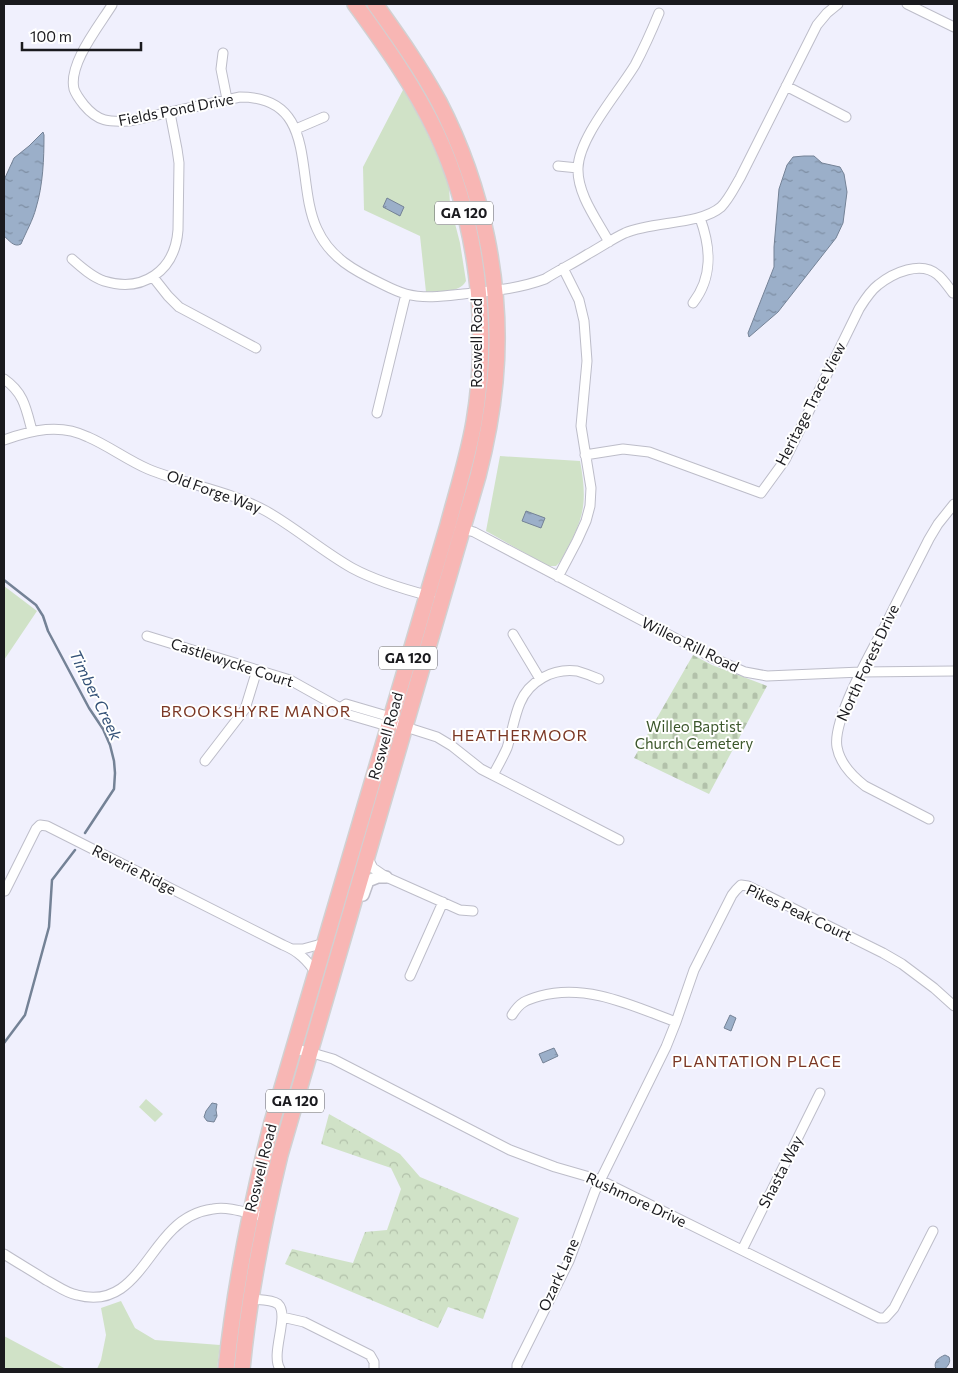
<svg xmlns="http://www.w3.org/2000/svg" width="958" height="1373" viewBox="0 0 958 1373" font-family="Commissioner,sans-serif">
<defs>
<pattern id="forest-crowns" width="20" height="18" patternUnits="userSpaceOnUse" patternTransform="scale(1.25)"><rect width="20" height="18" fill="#d0e2c7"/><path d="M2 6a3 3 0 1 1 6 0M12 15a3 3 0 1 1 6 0" fill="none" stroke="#b2c1aa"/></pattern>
<pattern id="cemetery-stones" width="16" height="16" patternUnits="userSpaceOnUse" patternTransform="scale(1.25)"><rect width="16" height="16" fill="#d0e2c7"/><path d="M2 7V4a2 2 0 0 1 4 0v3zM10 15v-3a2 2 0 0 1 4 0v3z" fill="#b2c1aa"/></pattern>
<pattern id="water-ripples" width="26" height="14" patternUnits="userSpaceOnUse" patternTransform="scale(1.25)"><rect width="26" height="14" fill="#9bafc9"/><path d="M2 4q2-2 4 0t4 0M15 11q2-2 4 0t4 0" fill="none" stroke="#7e8ea3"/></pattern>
</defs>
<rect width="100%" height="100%" fill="#f0f0fd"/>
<!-- forest -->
<path fill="url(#forest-crowns)" d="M329,1114L400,1154L420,1177L519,1218L483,1319L448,1307L438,1328L285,1264L292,1249L353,1263L365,1232L387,1230L401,1189L391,1168L321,1144Z"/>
<!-- cemetery -->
<path fill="url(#cemetery-stones)" d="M693,655L712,665L767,686L709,794L634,758Z"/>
<!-- park -->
<path fill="#d0e2c7" d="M404,88L429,137L444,171L449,186L450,204L460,243L466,281C459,294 439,291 426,292L420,236L364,210L363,167Z
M500,456L580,461C589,508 582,522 560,562L556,566H548L486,531Z
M4,586L37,611L4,660Z
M146,1099L163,1114L155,1122L139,1107Z
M121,1301L135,1328L155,1340L220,1345L217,1369H97L101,1360L106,1335L101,1308Z
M4,1336L66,1369H4Z"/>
<!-- water -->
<path fill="url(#water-ripples)" stroke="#748296" d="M43,132L44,135C44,159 43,185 36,208C33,220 26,232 21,244C14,248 9,240 4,236V180L14,158L29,146Z
M804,156H814L822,163L840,167L844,174L847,192L843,223L836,238L778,312L749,337L748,333L774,267V247L779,189L787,165L793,157Z
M387,198L404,207L400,216L383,207Z
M526,511L545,518L541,528L522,521Z
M730,1015L736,1018L731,1031L724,1028Z
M554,1048L558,1056L543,1063L539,1054Z
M212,1103L217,1104L216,1110L217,1116L214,1122L207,1121L204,1117L206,1111Z
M945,1355L949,1357C951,1363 948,1365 945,1369H936C933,1362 938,1358 945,1355Z"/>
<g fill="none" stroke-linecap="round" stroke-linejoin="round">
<!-- stream -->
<path stroke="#748296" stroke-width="2.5" d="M4,580L36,605L43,616L48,631L89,708L103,729L110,745L114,761L115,773L114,789L85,833
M4,1043L25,1015L49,927L52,880L75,850"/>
<!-- minor casing -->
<g stroke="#bdbdc9" stroke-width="11">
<path id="minor" d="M907,4L954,27
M112,5C99,26 68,64 74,89C76,95 80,100 84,105C98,122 109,122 129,121L240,97C320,97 294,180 317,229C330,258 355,271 382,284C390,288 398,292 406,294C425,299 445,296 463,294C491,291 518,289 545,279C559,270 574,263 588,254C601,247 612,239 625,233C653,221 700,225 721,207C729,199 734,188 740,178L817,25L827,13L838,4
M223,53L221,69L227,99
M786,86L846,117
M296,129L324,117
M558,166L578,168
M609,242C597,220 577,194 578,168C579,137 618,93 635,65C644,48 652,30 659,13
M72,259C81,267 92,277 104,281C143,293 175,271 178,230L179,163L177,149L170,113
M153,277L168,296L179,307L256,348
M693,303C713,277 711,248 700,218
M4,379C24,393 26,408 32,431
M377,413L406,294
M4,440C32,430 60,423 88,437C109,446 127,460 148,469C187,485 230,491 266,511C296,528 322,551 352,568C376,581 403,589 430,596
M585,455L623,449L649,452L761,493L785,460L859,309C864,301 870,291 878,285C893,273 921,260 938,275C944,280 949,288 953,293
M460,528L474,532L713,658L745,672L767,676L861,672L954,671
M558,577L577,541L586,521L590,506L591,488L581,426L587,361L584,321L579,300L563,268
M513,634L540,679
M147,636L290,680L340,708L343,713L384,725L390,722L437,737L452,746L481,769L619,840
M340,708L346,704L387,716L390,722
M205,761L245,709L257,670
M493,775C498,766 503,757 507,748C512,733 514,717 520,703C529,681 553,668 577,671C584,673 592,676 599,679
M929,819L865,786C852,776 840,764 837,747C832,720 872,650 886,624C900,595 915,567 929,539L938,524L954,504
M367,857L373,868L386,877L460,910L473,911
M5,891L36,829L40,825L47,826L283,945C298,951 307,960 316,973
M293,949H303L325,943
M410,976L443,902
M512,1015C520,1002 526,1000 540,996C587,983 633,1006 676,1022
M294,1049L309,1052L333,1059L510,1150L555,1167L600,1180L879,1318H885L894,1308L933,1231
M742,1250L820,1093
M4,1254C18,1263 32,1271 46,1280C56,1285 66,1293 77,1295C128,1309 143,1258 173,1229C184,1218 198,1211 213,1209C230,1206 249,1214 265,1217
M251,1299C258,1300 271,1299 278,1304C290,1315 270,1354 280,1369
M282,1317L304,1322L370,1355L374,1362V1369
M517,1369V1365L569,1261L595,1191L666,1047L676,1022L694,970L732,895L736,890L741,885L748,886L883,953L902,964L934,988L954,1006"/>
</g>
<!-- tertiary casing -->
<g stroke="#bdbdc9" stroke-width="14">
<path id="tertiary" d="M363,895L368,881L378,877H386"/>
</g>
<!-- trunk casing -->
<g stroke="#d1d1d2" stroke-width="18">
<path id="trunk" d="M226,1369C235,1284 251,1204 272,1122L448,525C457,491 468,457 474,422C490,327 477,219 436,132C414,86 385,45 355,4
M242,1369C249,1297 263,1225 280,1155L478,476C486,445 492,414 495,382C504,287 483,187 439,102C420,67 398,36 375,4"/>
</g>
<!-- minor -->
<use href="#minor" stroke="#fff" stroke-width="9"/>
<!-- tertiary -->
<use href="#tertiary" stroke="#fff" stroke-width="11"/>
<!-- trunk -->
<use href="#trunk" stroke="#f8b6b4" stroke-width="15"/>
</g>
<g text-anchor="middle" stroke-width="4" stroke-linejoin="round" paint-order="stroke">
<!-- shield labels -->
<g fill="#fff" stroke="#5f5f62" stroke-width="1">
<rect x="435" y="201.5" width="58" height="23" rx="4"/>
<rect x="379" y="646.5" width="58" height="23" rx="4"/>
<rect x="266" y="1089.5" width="58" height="23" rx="4"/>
</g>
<g font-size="14" font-weight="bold" fill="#1a1a1e">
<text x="464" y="218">GA 120</text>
<text x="408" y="663">GA 120</text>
<text x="295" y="1106">GA 120</text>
</g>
<!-- street labels -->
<g font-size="15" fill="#1a1a1e" stroke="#fff">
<text transform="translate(176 110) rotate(-11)" y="5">Fields Pond Drive</text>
<text transform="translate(477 343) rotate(-90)" y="5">Roswell Road</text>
<text transform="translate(811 404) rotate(-63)" y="5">Heritage Trace View</text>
<text transform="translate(214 492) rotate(20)" y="5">Old Forge Way</text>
<text transform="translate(690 645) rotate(26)" y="5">Willeo Rill Road</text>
<text transform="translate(232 663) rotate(18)" y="5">Castlewycke Court</text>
<text transform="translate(868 663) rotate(-65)" y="5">North Forest Drive</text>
<text transform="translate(386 736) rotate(-74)" y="5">Roswell Road</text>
<text transform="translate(134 870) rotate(27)" y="5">Reverie Ridge</text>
<text transform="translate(799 913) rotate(25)" y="5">Pikes Peak Court</text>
<text transform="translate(261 1168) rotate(-76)" y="5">Roswell Road</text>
<text transform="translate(781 1172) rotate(-63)" y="5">Shasta Way</text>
<text transform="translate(636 1200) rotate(25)" y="5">Rushmore Drive</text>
<text transform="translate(559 1275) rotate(-66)" y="5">Ozark Lane</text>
</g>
<!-- park labels -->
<g font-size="15" fill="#3b562b" stroke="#fff">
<text x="694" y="732">Willeo Baptist<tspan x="694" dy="17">Church Cemetery</tspan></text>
</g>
<!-- water labels -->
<g font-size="16" font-style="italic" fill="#335177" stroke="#fff">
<text transform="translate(96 695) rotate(64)" y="6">Timber Creek</text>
</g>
<!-- neighbourhood labels -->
<g font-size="16" letter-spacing="1" fill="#7b3724" stroke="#fff">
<text x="256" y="717">BROOKSHYRE MANOR</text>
<text x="520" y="741">HEATHERMOOR</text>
<text x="757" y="1067">PLANTATION PLACE</text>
</g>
</g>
<!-- border -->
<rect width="958" height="1373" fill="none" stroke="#1a1a1e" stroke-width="10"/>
<!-- scale -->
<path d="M22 42v8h119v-8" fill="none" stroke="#1a1a1e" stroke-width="2.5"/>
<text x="30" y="42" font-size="15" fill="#1a1a1e" stroke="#ffffff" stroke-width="4" paint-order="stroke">100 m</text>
</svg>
